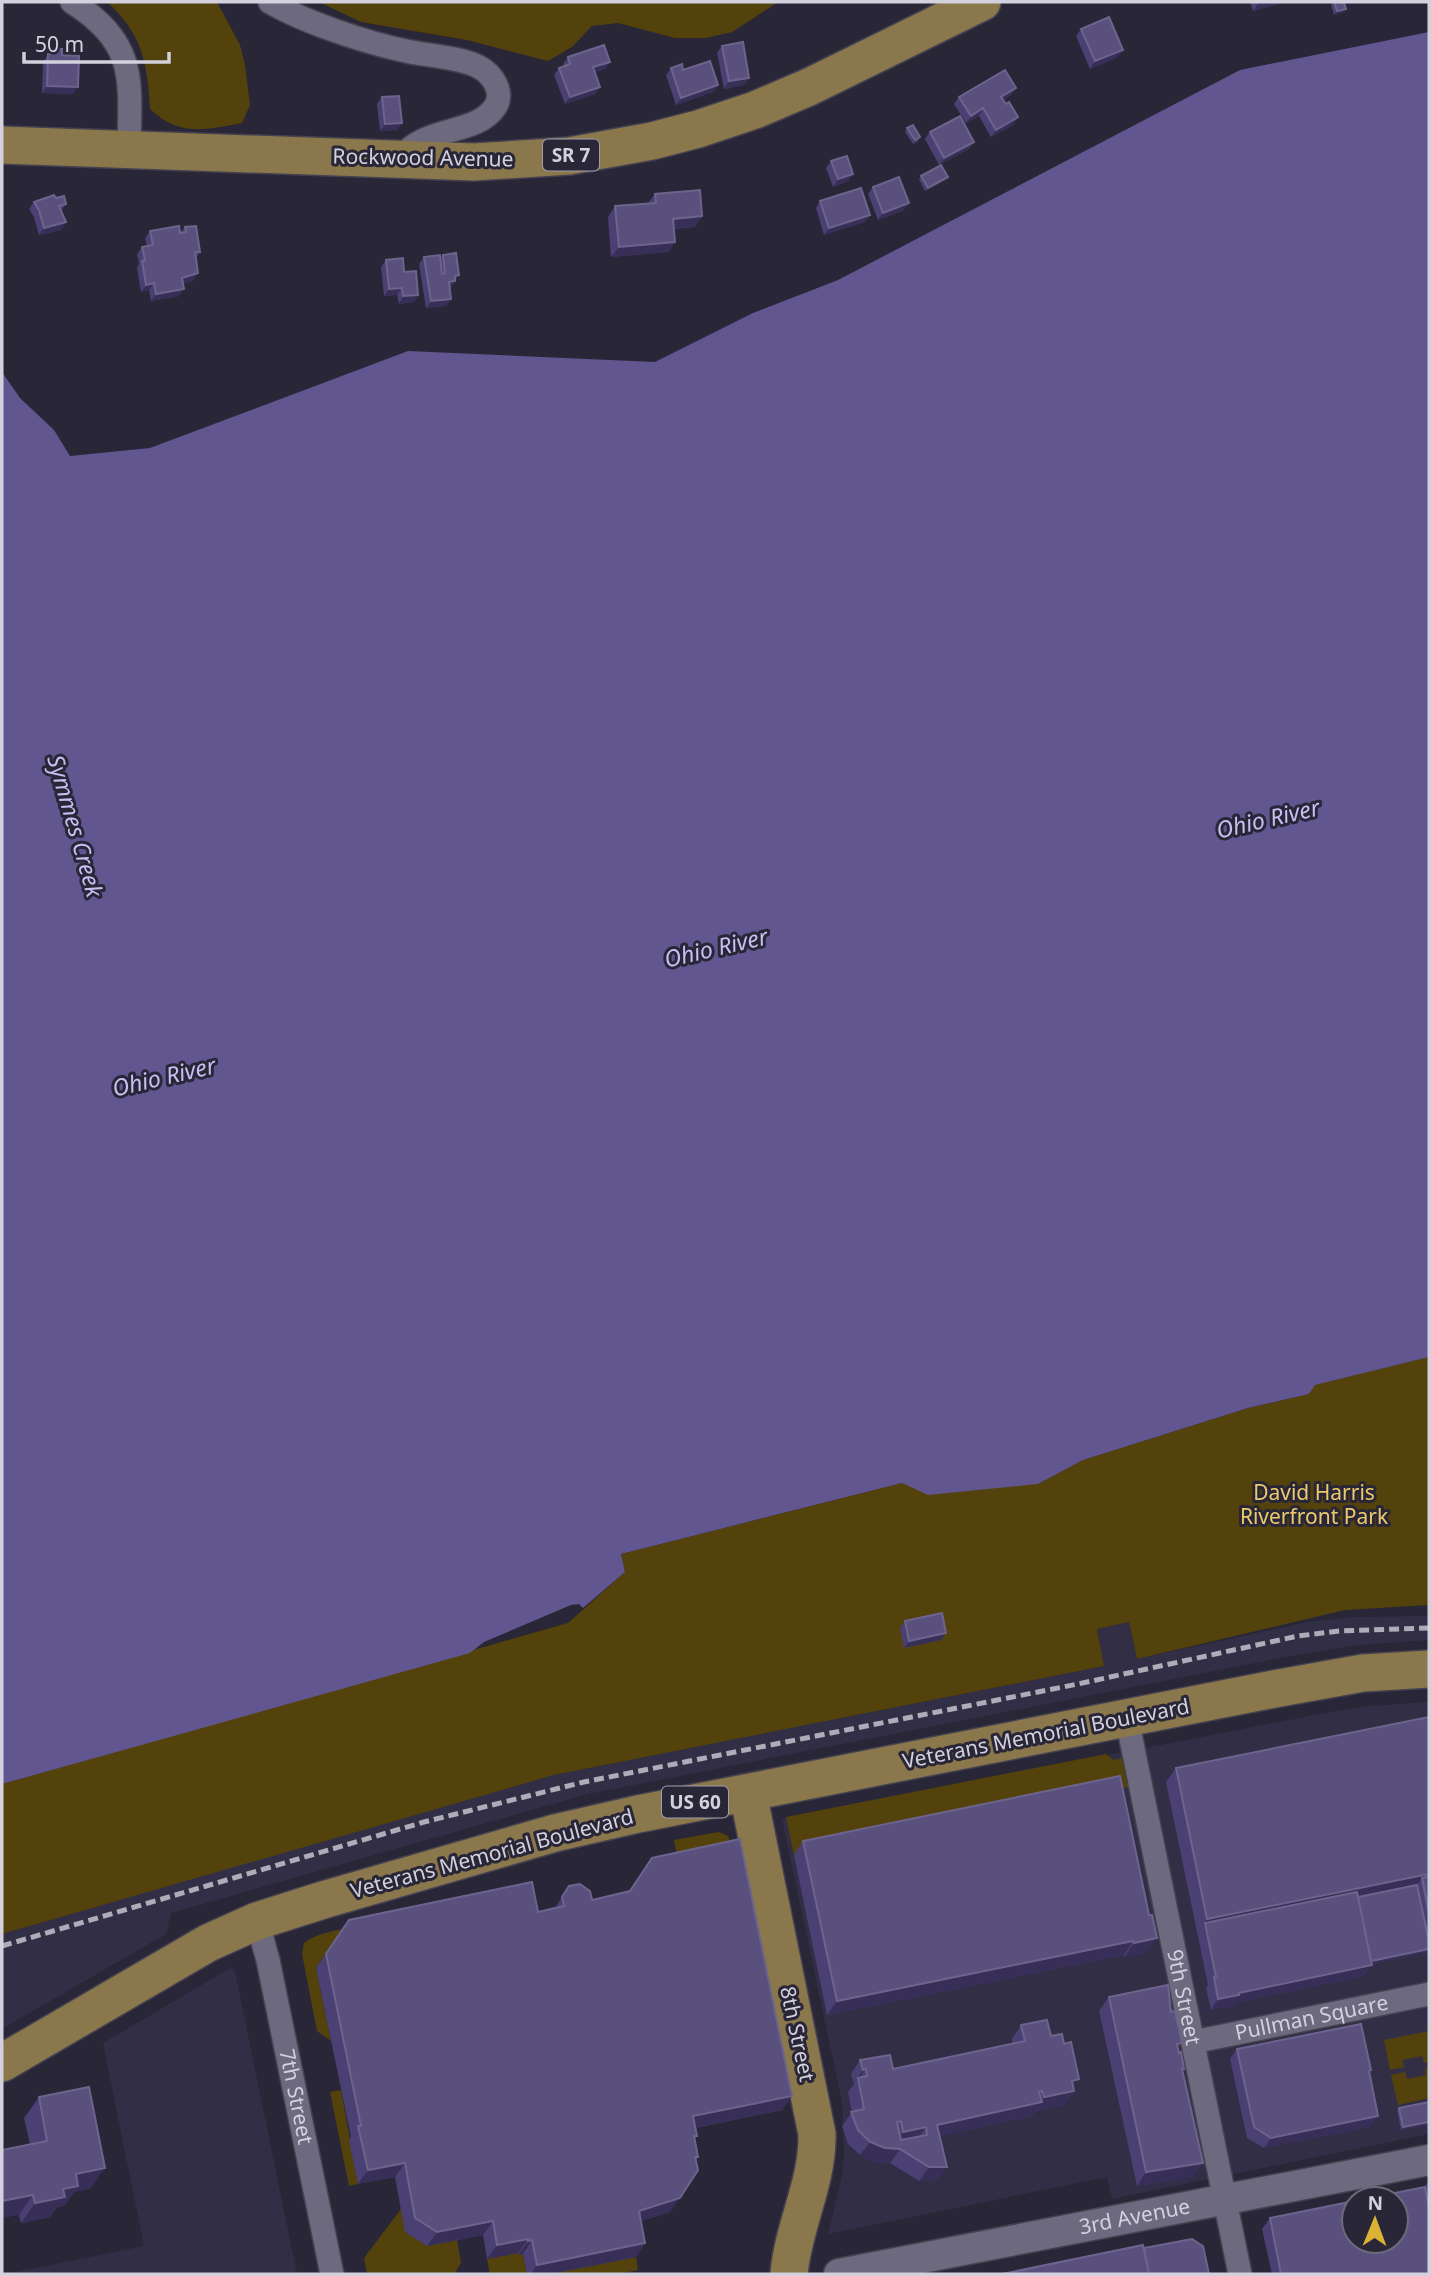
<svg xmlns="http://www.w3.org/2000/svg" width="1431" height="2276" viewBox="0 0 1431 2276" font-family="'Noto Sans',sans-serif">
<rect width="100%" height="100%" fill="#292638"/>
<!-- built -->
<path fill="#322e46" d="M1429,1616V1640L1358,1645L1296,1655L588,1794L171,1913L166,1934L2,2029V1934L287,1851L554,1775L1104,1666L1097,1629L1129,1622L1137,1659L1308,1622L1355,1617Z
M1429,1702V2134L1112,2199L1107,2177L828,2234L842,2175L844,2152L842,2102L782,1819L1320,1714L1368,1706Z
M232,1967L235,1972L297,2274H6L144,2246L103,2043Z"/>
<!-- green -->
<path fill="#53420b" d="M107,2H217L240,45L245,65L250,105L242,123C205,130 180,137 150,109C147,62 143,35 107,2Z
M319,2H778L732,32L706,38H675L618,23L592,26L572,47L548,61L467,40L361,22Z
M1429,1357V1605L1345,1610L1137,1659L1129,1622L1097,1629L1104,1666L554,1775L2,1934V1784L568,1623L625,1572L621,1554L902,1483L1038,1484L1083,1460L1248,1408L1309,1394L1314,1385Z
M1106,1754L1114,1760L1122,1758L1128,1787L794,1855L786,1817Z
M719,1832L728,1836L731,1844L678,1864L674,1840Z
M409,1920L339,1934L316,1968L331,2041L317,2031L302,1954L304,1943C323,1927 383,1924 409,1920Z
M1429,2031V2062L1424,2063L1422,2056L1403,2060L1404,2067L1390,2070L1384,2040Z
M1429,2067V2098L1398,2105L1391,2075L1405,2072L1407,2079L1426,2075L1425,2068Z
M341,2090L358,2184L349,2186L330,2092Z
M401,2209L406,2232L457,2240L461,2263L454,2274H367L364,2258Z
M518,2253V2255L523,2254L527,2274H490L487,2259Z
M636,2257L638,2270L619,2274H549Z"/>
<!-- water -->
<path fill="#61568f" d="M1429,32V1357L1315,1385L1309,1394L1248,1408L1083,1460L1038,1484L928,1495L902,1483L621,1554L625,1572L583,1608L579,1604L571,1605L484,1642L470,1653L2,1784V372L20,398L54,430L70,456L150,448L408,351L655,362L753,313L838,280L1240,70Z"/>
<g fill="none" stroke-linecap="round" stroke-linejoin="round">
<!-- minor casing -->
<g stroke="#444150" stroke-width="26">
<g id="minor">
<path d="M72,2C138,44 130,80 129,151"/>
<path d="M270,2C304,22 367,43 406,51C428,56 460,57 479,67C492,74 505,92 495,107C476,136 422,125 400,160"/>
<path id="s1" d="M1127,1719L1240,2274"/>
<path id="s2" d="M257,1921L268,1960L332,2274"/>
<path id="s3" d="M1193,2042L1429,1994"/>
</g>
</g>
<!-- tertiary casing -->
<g stroke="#444150" stroke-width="33">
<g id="tertiary">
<path id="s4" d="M839,2274L1429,2160"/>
</g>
</g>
<!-- primary casing -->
<g stroke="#444150" stroke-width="40">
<path id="primary" d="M2,145L474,162L569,156L652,141L698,129L755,110L809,87L982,2
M748,1793L817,2134C818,2183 793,2226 789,2274
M2,2063L208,1943L257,1921L323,1900L555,1833L638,1814L1274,1689L1363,1673L1429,1669"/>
</g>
<!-- minor -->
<use href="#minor" stroke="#6d6a7f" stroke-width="23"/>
<!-- tertiary -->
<use href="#tertiary" stroke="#6d6a7f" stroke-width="30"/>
<!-- primary -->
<use href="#primary" stroke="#8a774b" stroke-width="37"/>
<!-- rail -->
<path stroke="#aeacb9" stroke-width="5" stroke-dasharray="10 5" stroke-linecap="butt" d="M2,1946L424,1822L584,1782L1078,1684L1298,1636L1339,1631L1429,1628"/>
</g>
<!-- wall -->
<path fill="#4b4073" d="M1250,2H1280L1278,4L1253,11Z
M1333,2H1344V12L1334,15L1331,5Z
M1081,29L1118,57L1090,69L1076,36Z
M722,46L749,78L744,85L724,89L717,53Z
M51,49L62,55L73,94L42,93L43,62Z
M568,57L605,69L595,72L600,87L595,94L565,104L554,75L559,68L564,66L563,64Z
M671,68L683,70L718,85L713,92L676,105L666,75Z
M1011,95L1003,100L1018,117L1013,125L991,137L979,116L966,123L954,104L959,97Z
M382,97L402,123L397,130L380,131L377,104Z
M907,128L920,137L918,141L913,144L905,132Z
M930,132L974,142L969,149L939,165L925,139Z
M831,161L853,174L848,181L833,187L826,168Z
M921,176L945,180L925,191L919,179Z
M873,187L904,210L878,220L868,194Z
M655,194L702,216L695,227L674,229L675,242L668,252L611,257L608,217L615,206L648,203Z
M56,198L66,204L61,211L66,222L61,230L39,235L34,217L29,209L34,202Z
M820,201L870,215L865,222L824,235L816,208Z
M185,227L200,252L196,258L193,281L183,283L179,296L151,301L149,290L141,292L137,268L139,264L137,254L142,247L147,246L145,238L150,231L180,233Z
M443,255L459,275L449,289L451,299L446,306L426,308L419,264L424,257L440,258Z
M386,260L404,272L418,295L414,302L399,304L397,295L384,296L381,267Z
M905,1621L946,1633L941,1640L904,1648L900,1628Z
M1429,1717V1961L1427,1952L1372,1964L1364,1976L1234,2003L1232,2006L1211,2010L1206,1988L1208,1985L1166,1782L1176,1768Z
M1120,1776L1147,1952L1124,1957V1955L827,2015L794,1855L803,1841Z
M652,1858L792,2096L782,2110L695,2128L697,2136L694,2139L698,2157L670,2212L641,2221L645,2243L636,2257L550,2274H527L523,2254L518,2255V2253L487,2259L483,2235L427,2246L405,2232L395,2177L358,2184L349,2140L351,2137L316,1968L349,1920L538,1912L555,1908L569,1886L592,1900L629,1891Z
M1109,1997L1171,2012L1178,2048L1184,2069L1182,2071L1193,2177L1137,2186L1099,2011Z
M1021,2025L1051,2036L1074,2091L1064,2105L1036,2111L1032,2116L940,2136L937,2181H919L890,2163L875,2162L860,2155L848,2144L842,2126L852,2112L848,2092L854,2084L851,2074L860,2060L893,2069L1012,2043V2039Z
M1237,2049L1370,2127L1264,2148L1247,2138L1230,2059Z
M39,2097L91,2188L74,2192L64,2206L57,2207L50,2217L21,2223L19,2215L30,2144L24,2118Z
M1429,2102V2125L1401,2130L1397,2111L1399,2108Z
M1427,2183H1429V2274H1272L1262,2229L1270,2218L1425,2187Z"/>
<!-- shaded-wall -->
<path fill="#372f57" d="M1265,2H1280L1278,4L1253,11L1258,4Z
M1346,9L1344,12L1334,15L1337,11Z
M1123,50L1118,57L1090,69L1095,61Z
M610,62L605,69L588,74L593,67Z
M749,78L744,85L724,89L729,81Z
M718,85L713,92L676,105L681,98Z
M47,86L78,87L73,94L42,93Z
M600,87L595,94L565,104L570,97Z
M1016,88L1011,95L996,104L1001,97Z
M983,108L979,116L966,123L971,116Z
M1018,117L1013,125L991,137L996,130Z
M402,123L397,130L380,131L385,124Z
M974,142L969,149L939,165L944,158Z
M853,174L848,181L833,187L838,179Z
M948,177L945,180L925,191L928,188Z
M909,203L904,210L878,220L883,213Z
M870,215L865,222L824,235L829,228Z
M702,216L695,227L666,229L673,219Z
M66,222L61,230L39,235L44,228Z
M675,242L668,252L611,257L619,247Z
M198,273L193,281L177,285L182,278Z
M459,275L450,289H444L455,276Z
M154,283L149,290L141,292L146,285Z
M402,288L397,295L384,296L389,289Z
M184,289L179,296L151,301L156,294Z
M418,295L414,302L399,304L403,296Z
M451,299L446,306L426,308L431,301Z
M946,1633L941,1640L904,1648L909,1641Z
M1429,1874V1886L1422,1878L1415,1889L1205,1923L1198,1933L1207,1919Z
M1157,1938L1147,1952L1124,1957L1134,1943Z
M1133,1941L1124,1955L827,2015L837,2001Z
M1429,1949L1428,1952L1363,1966L1365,1962Z
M1372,1965L1364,1976L1234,2003L1232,2006L1211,2010L1218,1999L1239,1993Z
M866,2069L858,2080V2078L853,2084L863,2070Z
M1079,2079L1070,2091H1074L1064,2105L1036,2111L1032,2116L928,2139L937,2125L1042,2091L1033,2104L1040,2103L1044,2097L1072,2081Z
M792,2096L782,2110L683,2130L693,2116Z
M1378,2116L1370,2127L1264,2148L1271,2138Z
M1429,2122V2125L1401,2130L1403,2127Z
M926,2127L916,2141L893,2146L903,2132Z
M870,2142L900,2149L890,2163L875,2162L860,2155Z
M405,2163L395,2177L358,2184L368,2170Z
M1203,2163L1193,2177L1137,2186L1146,2172Z
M929,2167H947L937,2181H919Z
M105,2168L91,2188L74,2192L64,2206L57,2207L50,2217L21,2223L35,2203L63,2189L76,2174Z
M33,2195L19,2215L2,2218V2201Z
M680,2198L670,2212L629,2225L639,2211Z
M493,2221L483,2235L427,2246L437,2232Z
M528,2239L518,2253L487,2259L497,2245Z
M532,2240L523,2254L518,2255L528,2241Z
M645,2243L636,2257L550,2274H531L537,2265Z"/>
<!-- building -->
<path fill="#5a507e" stroke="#6d648d" stroke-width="2" fill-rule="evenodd" d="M1334,2H1344L1346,9L1337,11Z
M1109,17L1123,50L1095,61L1081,29Z
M743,42L749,78L729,81L722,46Z
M604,45L610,62L593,67L600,87L570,97L559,68L570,64L568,57Z
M51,49H62V55L79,56L78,87L47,86L48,54H51Z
M710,61L718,85L681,98L671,68L682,64L683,70Z
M1005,70L1016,88L1001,97L1006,104L1009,102L1018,117L996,130L983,108L971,116L959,97Z
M399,96L402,123L385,124L382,97Z
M960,116L974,142L944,158L930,132Z
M913,125L920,137L915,140L907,128Z
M847,156L853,174L838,179L831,161Z
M941,165L948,177L928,188L921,176Z
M899,177L909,203L883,213L873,187Z
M861,188L870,215L829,228L820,201Z
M700,190L702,216L673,219L675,242L619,247L615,206L656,203L655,194Z
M54,195L56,198L64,196L66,204L59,206L66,222L44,228L39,210L34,202Z
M179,226L180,233L186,232L185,227L196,226L200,252H195L198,273L182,278L184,289L156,294L154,283L146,285L142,261L145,260L142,247L153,245L150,231Z
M456,253L459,275L455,276V281L449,282L451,299L431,301L424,257L440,255L442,274L445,273L443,255Z
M403,258L404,272L416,271L418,295L403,296L402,288L389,289L386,260Z
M942,1613L946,1633L909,1641L905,1621Z
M1429,1717V1874L1207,1919L1176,1768Z
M1120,1776L1149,1915H1152L1157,1938L1134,1943L1133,1941L837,2001L803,1841Z
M740,1839L792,2096L693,2116L697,2136H694L698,2157H695L698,2170L680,2198L639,2211L645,2243L537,2265L532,2240L528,2241V2239L497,2245L493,2221L437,2232L415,2218L405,2163L368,2170L358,2126H361L326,1954L349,1920L532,1882L538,1912L564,1906L562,1897L569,1886L580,1884L590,1891L592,1900L630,1891L652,1858Z
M1429,1876V1914L1422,1878Z
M1417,1885L1429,1942V1949L1371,1961L1358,1897Z
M1357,1892L1372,1965L1239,1993V1995L1218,1999L1214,1977H1216L1205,1923Z
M1168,1985L1171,2012L1175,2011L1182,2043L1177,2044L1179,2053L1181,2052L1184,2069H1182L1203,2163L1146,2172L1109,1997Z
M1047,2020L1051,2036L1062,2034L1064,2044L1071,2042L1079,2079L1072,2081L1074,2091L1044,2097L1042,2091L1039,2092L1042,2102L937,2125L947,2167H929L900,2149L885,2148L870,2142L858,2130L851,2112L864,2109L858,2078L867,2076L866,2069L863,2070L860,2060L890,2055L893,2069L1025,2041L1021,2025ZM901,2121L903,2132L926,2127L927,2135L901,2140L897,2122Z
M1361,2024L1371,2070L1369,2071L1378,2116L1271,2138L1254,2127L1237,2049Z
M89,2087L105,2168L76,2174L78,2186L63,2189L65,2197L35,2203L33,2195L2,2201V2150L47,2141L39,2097Z
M1429,2102V2122L1403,2127L1399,2108Z
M1425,2187L1429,2209V2274H1281L1270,2218L1354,2201V2241H1396V2199H1365Z
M1192,2239L1203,2246L1209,2274H1149L1144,2248Z
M1143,2245L1149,2274H1002Z"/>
<g text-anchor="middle" stroke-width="6" stroke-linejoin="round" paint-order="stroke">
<!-- shield labels -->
<g fill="#292638" stroke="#a09eac" stroke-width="2">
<rect x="543" y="139.5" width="56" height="31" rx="5"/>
<rect x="662" y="1786.5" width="66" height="31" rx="5"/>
</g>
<g font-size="19" font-weight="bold" fill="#d3d1dd">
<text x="571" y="162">SR 7</text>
<text x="695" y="1809">US 60</text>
</g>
<!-- street labels -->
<g font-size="21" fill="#d3d1dd" stroke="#292638">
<text transform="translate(423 158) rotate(1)" y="7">Rockwood Avenue</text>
<text transform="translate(1046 1734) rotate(-11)" y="7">Veterans Memorial Boulevard</text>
<text transform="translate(492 1854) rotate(-15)" y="7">Veterans Memorial Boulevard</text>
<text dy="7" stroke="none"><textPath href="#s1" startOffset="284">9th Street</textPath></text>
<text dy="7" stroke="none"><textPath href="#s3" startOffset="121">Pullman Square</textPath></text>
<text transform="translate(797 2034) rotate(78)" y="7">8th Street</text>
<text dy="7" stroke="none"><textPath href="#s2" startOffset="180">7th Street</textPath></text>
<text dy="7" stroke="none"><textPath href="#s4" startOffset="301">3rd Avenue</textPath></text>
</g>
<!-- park labels -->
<g font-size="21" fill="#ecca6a" stroke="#292638">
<text x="1314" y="1500">David Harris<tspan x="1314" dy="24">Riverfront Park</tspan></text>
</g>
<!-- water labels -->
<g font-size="23" font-style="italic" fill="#c8bff3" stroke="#292638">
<text transform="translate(1268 819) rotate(-13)" y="8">Ohio River</text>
<text transform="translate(75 826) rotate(74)" y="8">Symmes Creek</text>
<text transform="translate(716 948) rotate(-13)" y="8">Ohio River</text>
<text transform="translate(164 1077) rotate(-13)" y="8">Ohio River</text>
</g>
</g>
<!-- border -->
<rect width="1431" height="2276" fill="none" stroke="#d3d1dd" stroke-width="7"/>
<!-- north arrow -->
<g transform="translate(1375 2220) rotate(1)"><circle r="33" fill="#292638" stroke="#6d6a7a" stroke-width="2"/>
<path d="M0-5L12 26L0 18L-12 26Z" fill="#dbb233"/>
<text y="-10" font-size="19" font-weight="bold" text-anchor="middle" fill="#d3d1dd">N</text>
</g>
<!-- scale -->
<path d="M24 52v10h145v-10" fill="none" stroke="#d3d1dd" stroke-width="3.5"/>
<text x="35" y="52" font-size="21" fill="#d3d1dd" stroke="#292638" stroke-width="5" paint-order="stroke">50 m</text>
</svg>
